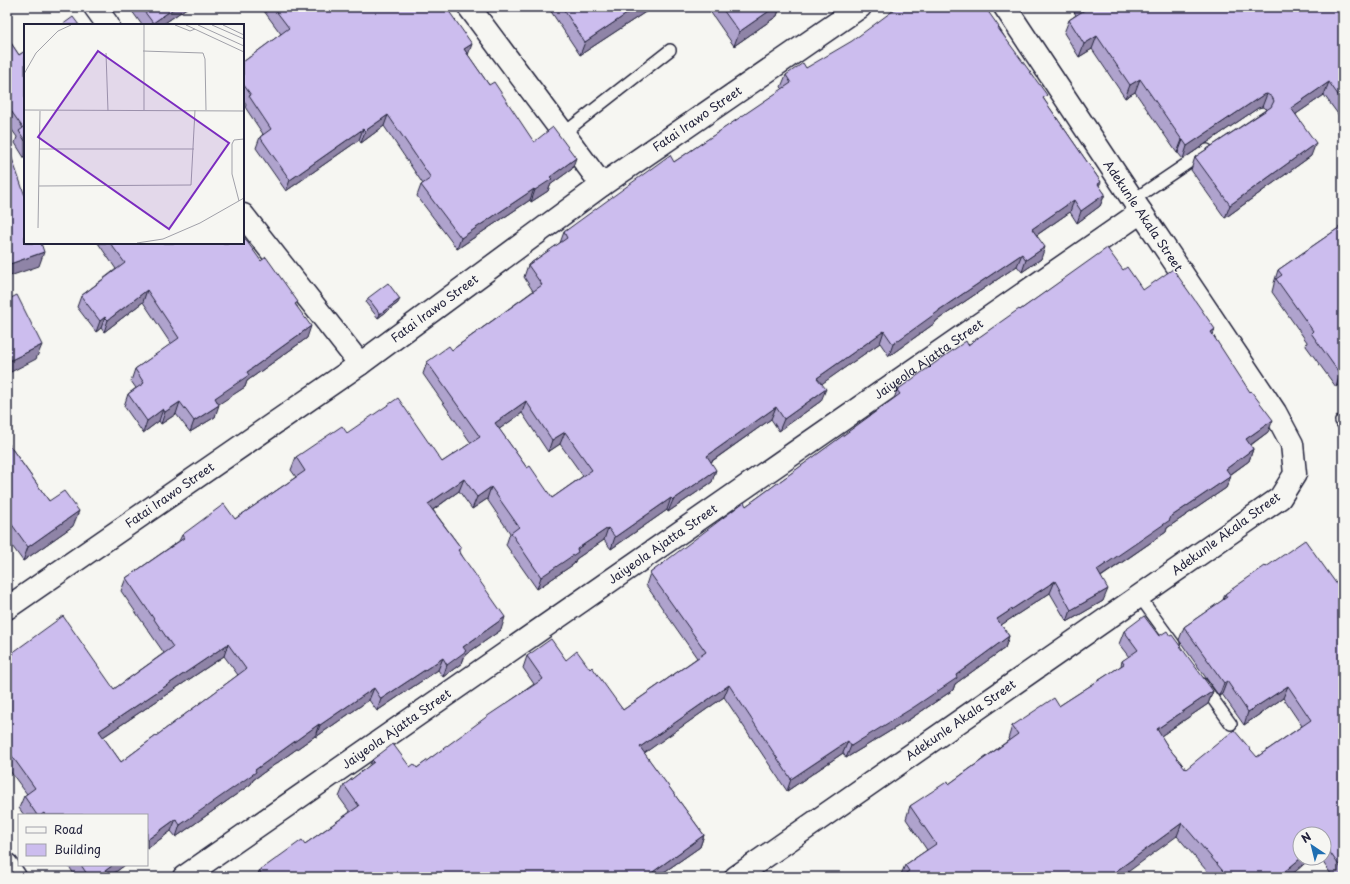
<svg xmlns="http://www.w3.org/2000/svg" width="1350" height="884" viewBox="0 0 1350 884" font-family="'Playpen Sans',sans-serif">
<rect width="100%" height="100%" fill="#f6f6f2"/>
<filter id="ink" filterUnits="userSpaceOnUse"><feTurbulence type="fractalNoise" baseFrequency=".025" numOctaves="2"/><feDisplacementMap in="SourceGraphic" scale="8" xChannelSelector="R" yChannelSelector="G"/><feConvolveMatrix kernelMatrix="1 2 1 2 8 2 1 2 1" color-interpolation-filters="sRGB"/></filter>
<g filter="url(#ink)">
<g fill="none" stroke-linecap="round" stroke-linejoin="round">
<!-- lane casing -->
<g stroke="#22223b" stroke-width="14">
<path id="lane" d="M564,133L670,50
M1133,200L1207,150
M1341,421L1343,424
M1139,596L1174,644
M1202,684L1231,724"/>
</g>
<!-- street casing -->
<g stroke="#22223b" stroke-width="25">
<g id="street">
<path d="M95,7L108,25"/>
<path d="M469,7L602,185"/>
<path d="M243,215L360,364"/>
<path id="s1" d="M7,608L360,364L602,185L860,7"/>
<path d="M7,865L15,877"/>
<path id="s2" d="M184,877L1141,212"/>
<path id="s3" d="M736,877L1280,498L1295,474L1292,444L1275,412L1141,212L1005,7"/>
</g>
</g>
<!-- lane -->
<use href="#lane" stroke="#f6f6f2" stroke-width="11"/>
<!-- street -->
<use href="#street" stroke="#f6f6f2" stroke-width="22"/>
</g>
<!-- wall -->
<path fill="#afa3cd" stroke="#22223b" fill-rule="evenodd" d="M129,7H188L162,25H142Z
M261,7H446L468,55L489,85L534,142L572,169L550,185L548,191L531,202L530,200L457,249L417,196L421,185L423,184L384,126L361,143L359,140L286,191L256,148L260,137L263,134L245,107L246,105L243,100V62L281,34Z
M548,7H651L650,9L580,55Z
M707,7H780L777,16L734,46Z
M1071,7H1343V121L1324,95L1296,114L1311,156L1225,218L1191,170L1195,157L1267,109L1262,107L1258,108L1183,159L1178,153H1177L1135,92L1125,98L1092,49L1079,57L1064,33L1069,20L1076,15Z
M999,28L1045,101L1101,182L1099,186L1105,194L1100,206L1077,223L1070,212L1037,235L1041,259L1022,272L1017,266L936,321L935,323L889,356L880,343L821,384V401L779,431L771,419L711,462L712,482L668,512L667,510L611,549L604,540L576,559L574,564L537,589L506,545L510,533L487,499L472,509L459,491L433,510L461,548L460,552L501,630L465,655L462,663L443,677L438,670L377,711L369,700L316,737L315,736L253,780L251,784L176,837L171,831L147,849V815H24L19,808L24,796L27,794L7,767V660L10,658L12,653L114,689L164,653L121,591L126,578L179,541L182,535L235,519L296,477L291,470L296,457L347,433L442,462L471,443L423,374L427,362L452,350L533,291L524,277L528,265L560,243L564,232L674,162L783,89L781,87L786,75L806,68ZM522,413L548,452L560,444L583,476L552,498L527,468L499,429ZM224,656L238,675L121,762L103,737Z
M7,37L19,55L25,51V159L15,143L17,137L7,123Z
M1343,225V381L1336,387L1306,346L1307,342L1272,292L1274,284V283L1278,270Z
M98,243H243L261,261L297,306L307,338L247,381L245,387L218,404L215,417L190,432L176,414L161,424L159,421L143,433L124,406L128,394L136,388L131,381L135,369L171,344L143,302L104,332L101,328L96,332L77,307L81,296L116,269Z
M1123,270L1143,290L1213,335L1268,432L1251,445L1253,449L1249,461L1230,475L1231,476L1226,488L1167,528L1166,532L1101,577L1103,601L1067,622L1050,593L1001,625L1009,636L1005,648L955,684L953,690L910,719L846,758L843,753L787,791L724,697L644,753L704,835L700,847L657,877H257L259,871L305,844L350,812L339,797L344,785L370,765L372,760L417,768L534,684L523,668L527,656L566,660L590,669L623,710L697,658L646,585L650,573L746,506L894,399L897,390L968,345L1020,310Z
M368,298L398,303L378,318L366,303Z
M7,442L49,501L73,526L23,561L7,539Z
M1266,567L1343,593V877H1333L1320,858H1324V834L1300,858H1311L1289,877H1212L1177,836L900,877L905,865L927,850L906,819L910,806L949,784L1009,740L1008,739L1012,726L1059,706L1121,666L1122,661L1129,657L1119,644L1124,631L1159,636L1213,691L1208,704L1161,736L1168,747L1186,769L1257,757L1302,726L1283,698L1244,725L1222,694L1219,696L1179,640L1184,627L1223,600L1225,594Z
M68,865H125L109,877H76Z"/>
<!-- shaded-wall -->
<path fill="#8f84a7" stroke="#22223b" d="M176,7H188L162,25H152L153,23Z
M637,7H651L650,9L580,55L585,42Z
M775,7H780L777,16L734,46L739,32Z
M10,12L7,20V14Z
M1097,36L1092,49L1079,57L1084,44Z
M472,44L468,55L464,49Z
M1140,79L1135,92L1125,98L1130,85Z
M1329,82L1324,95L1286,121L1291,108Z
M1267,94L1262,107L1258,108L1183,159L1187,146L1263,95Z
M388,115L384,126L361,143L365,131Z
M363,129L359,140L286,191L290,180Z
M1182,140H1183L1178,153H1177Z
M1316,143L1311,156L1225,218L1230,205Z
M576,158L572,169L550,185L548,191L531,202L535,190L550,177Z
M534,189L530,200L457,249L461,238Z
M1105,194L1100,206L1077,223L1081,211Z
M1074,200L1070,212L1028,241L1032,229Z
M1045,247L1041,259L1022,272L1026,260Z
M44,252L39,266L7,277V265Z
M1022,254L1017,266L936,321L935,323L889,356L893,344L939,310Z
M147,290L143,302L104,332L108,320Z
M400,299L398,303L378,318L380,314Z
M105,317L101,328L96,332L100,321Z
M311,326L307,338L247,381L245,387L210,410L215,398L247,372Z
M1215,329L1211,341V332Z
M884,331L880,343L813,390L817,378Z
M42,345L36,359L7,374V362Z
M1343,372V381L1336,387L1340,374Z
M826,389L821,401L779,431L784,419Z
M526,401L522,413L491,435L495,423Z
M180,402L176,414L161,424L165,412Z
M219,405L215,417L190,432L194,421Z
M776,407L771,419L702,468L707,456Z
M163,409L159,421L143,433L147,421Z
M1273,420L1268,432L1242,451L1246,439Z
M565,432L560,444L548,452L552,440Z
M1253,449L1249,461L1221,481L1226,469Z
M716,470L712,482L668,512L673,500Z
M1231,476L1226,488L1167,528L1166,532L1093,582L1097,570L1169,518Z
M464,479L459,491L424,516L428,504Z
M491,487L487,499L472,509L477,497Z
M671,498L667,510L611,549L615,537Z
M79,511L73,526L23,561L28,547Z
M608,528L604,540L576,559L574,564L537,589L541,577L577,549Z
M1055,581L1050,593L992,631L997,619Z
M1108,589L1103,601L1067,622L1071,610Z
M505,617L501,630L465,655L462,663L443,677L447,665L463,647Z
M1009,636L1005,648L955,684L953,690L910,719L846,758L851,746L956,675Z
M228,644L224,656L94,743L99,731Z
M443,658L438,670L377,711L381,699Z
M1227,681L1222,694L1219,696L1224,683Z
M729,685L724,697L636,759L640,747Z
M1288,686L1283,698L1244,725L1248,712Z
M374,688L369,700L316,737L320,725Z
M1213,691L1208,704L1152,742L1157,729Z
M319,724L315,736L253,780L251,784L176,837L180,825L255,770Z
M848,741L843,753L787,791L791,779Z
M176,819L171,831L147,849V840Z
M1182,823L1177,836L1121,877H1108Z
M704,835L700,847L657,877H649L650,874Z
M1301,858H1311L1289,877H1278Z
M113,865H125L109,877H97Z
M1343,872V877H1341Z"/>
<!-- building -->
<path fill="#ccbdee" stroke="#22223b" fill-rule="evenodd" d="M141,7H176L153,23Z
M273,7H446L472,44L464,49L489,85L494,82L534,142L553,127L576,158L550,177L552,179L535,190L534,189L461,238L421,185L431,178L388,115L365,131L363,129L290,180L260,137L271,129L249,96L251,95L243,84V62L289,28Z
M562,7H637L585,42Z
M721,7H775L739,32Z
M898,7H985L999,27L998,28L1047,95L1043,98L1101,182L1098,184L1105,194L1081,211L1074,200L1032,229L1045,247L1026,260L1022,254L939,310V311L893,344L884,331L817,378L826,389L784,419L776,407L707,456L716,470L673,500L671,498L615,537L608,528L577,549L578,552L541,577L511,533L519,527L491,487L477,497L464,479L428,504L461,548L458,550L505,617L463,647L466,651L447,665L443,658L381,699L374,688L320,725L319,724L255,770L256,772L180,825L176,819L147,840V815H45L44,813L41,815H37L24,796L35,788L7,749V660L13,655L12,653L63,616L114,689L173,647L126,578L184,538L182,535L224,504L235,519L305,471L296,457L342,426L347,433L398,398L442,462L480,437L427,362L449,346L452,350L542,285L528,265L567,238L564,232L670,155L674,162L791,83L786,75L803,63L806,68L852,41ZM526,401L552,440L565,432L592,470L552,498L530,466L527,468L495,423ZM228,644L246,669L121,762L99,731Z
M1085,7H1343V102L1329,82L1291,108L1316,143L1230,205L1195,157L1271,107L1274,101L1272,97L1267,94L1263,95L1187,146L1183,140H1182L1140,79L1130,85L1097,36L1084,44L1069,20L1086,9Z
M7,8L10,12L7,14Z
M73,17L79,25H62Z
M7,37L19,55L25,51V141L19,131L23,128L7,105Z
M7,144L25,196V243H41L44,252L7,265Z
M1343,225V372L1340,374L1311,333L1313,331L1276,279L1282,275L1278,270Z
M243,236L261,261L266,257L298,302L295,304L311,326L247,372L249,375L215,398L219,405L194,421L180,402L165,412L163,409L147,421L128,394L144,383L135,369L179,338L147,290L108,320L105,317L100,321L81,296L125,263L110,243H243Z
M1107,248L1123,270L1127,267L1143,290L1173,269L1215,329L1211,332L1250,392L1251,391L1273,420L1246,439L1253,449L1226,469L1231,476L1169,518L1170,520L1097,570L1108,589L1071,610L1055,581L997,619L1009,636L956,675L957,678L914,707L851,746L848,741L791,779L729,685L640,747L704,835L650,874L652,877H264L259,871L302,840L305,844L359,806L344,785L374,762L372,760L393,744L410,767L414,764L417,768L489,715L543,679L527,656L551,639L566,660L577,651L590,669L592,667L623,710L706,652L650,573L744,502L746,506L900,394L897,390L942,358L966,341L968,345L1019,309L1020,310Z
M388,283L400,299L380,314L368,298Z
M17,295L42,345L7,362V300Z
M7,442L49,501L64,491L79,511L28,547L8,519H7Z
M1305,540L1343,593V871L1324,844V834H1300V858H1301L1278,877H1228L1182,823L1108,877H900L909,871L905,865L936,844L910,806L948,781L949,784L1018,734L1012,726L1054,698L1059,706L1124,664L1122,661L1138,650L1124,631L1144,616L1159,636L1167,631L1170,636L1172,635L1213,691L1157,729L1168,747L1186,769L1234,730L1257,757L1311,720L1288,686L1248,712L1227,681L1224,683L1184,627L1227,597L1225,594L1265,566L1266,567Z
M81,865H113L97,877H89Z"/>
</g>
<g text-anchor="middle" stroke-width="3" stroke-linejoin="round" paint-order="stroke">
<!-- street labels -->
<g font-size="12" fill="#22223b" stroke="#f6f6f2">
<text dy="4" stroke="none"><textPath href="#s1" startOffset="846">Fatai Irawo Street</textPath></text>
<text transform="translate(1143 216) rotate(56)" y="4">Adekunle Akala Street</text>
<text dy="4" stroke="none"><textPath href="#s1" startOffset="522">Fatai Irawo Street</textPath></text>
<text dy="4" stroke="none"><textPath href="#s2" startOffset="907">Jaiyeola Ajatta Street</textPath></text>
<text dy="4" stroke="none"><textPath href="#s1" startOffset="198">Fatai Irawo Street</textPath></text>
<text transform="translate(1226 534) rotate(-36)" y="4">Adekunle Akala Street</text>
<text dy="4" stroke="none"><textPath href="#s2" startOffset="583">Jaiyeola Ajatta Street</textPath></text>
<text dy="4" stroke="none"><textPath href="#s3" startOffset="274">Adekunle Akala Street</textPath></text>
<text dy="4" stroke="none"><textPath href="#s2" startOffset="259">Jaiyeola Ajatta Street</textPath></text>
</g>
</g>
<!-- overview -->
<g transform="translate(24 24)">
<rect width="220" height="220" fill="#f6f6f2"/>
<path fill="none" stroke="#a1a1a9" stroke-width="1" d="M151,1L166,7L171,5M162,1L220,28M174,1L220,22M188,1L220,15M199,1L220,11M119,27L179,29L181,35L182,86M82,29L84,87M0,50L12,29L34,7L47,1M0,86L220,87M120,86V1M15,125H170M15,162L167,161L171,86M215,177L208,150V120L210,116L220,115M14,204L16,87M113,219L139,215L176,199L220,174"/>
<path fill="#7b2cbf" fill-opacity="0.15" stroke="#7b2cbf" stroke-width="2" d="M74,27L205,119L145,205L14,113Z"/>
<rect width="220" height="220" fill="none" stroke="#22223b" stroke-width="2"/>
</g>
<!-- margin -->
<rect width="1350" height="884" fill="none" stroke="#f6f6f2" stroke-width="24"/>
<rect x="12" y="12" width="1326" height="860" fill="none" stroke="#22223b" stroke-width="1.5" filter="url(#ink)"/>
<!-- legend -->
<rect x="18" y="814" width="130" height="52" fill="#f6f6f2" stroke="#a1a1a9"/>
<rect x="26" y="827" width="20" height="6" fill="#f6f6f2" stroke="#a1a1a9"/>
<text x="54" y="834" font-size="12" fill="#22223b">Road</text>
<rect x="26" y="844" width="20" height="12" fill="#ccbdee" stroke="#a1a1a9"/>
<text x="54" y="854" font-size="12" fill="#22223b">Building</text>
<!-- north arrow -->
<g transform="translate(1312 846) rotate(325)"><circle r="19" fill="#f6f6f2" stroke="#a1a1a9"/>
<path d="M0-3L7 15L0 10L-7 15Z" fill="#1f6fb2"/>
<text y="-6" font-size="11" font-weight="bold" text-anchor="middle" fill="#22223b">N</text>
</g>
</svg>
